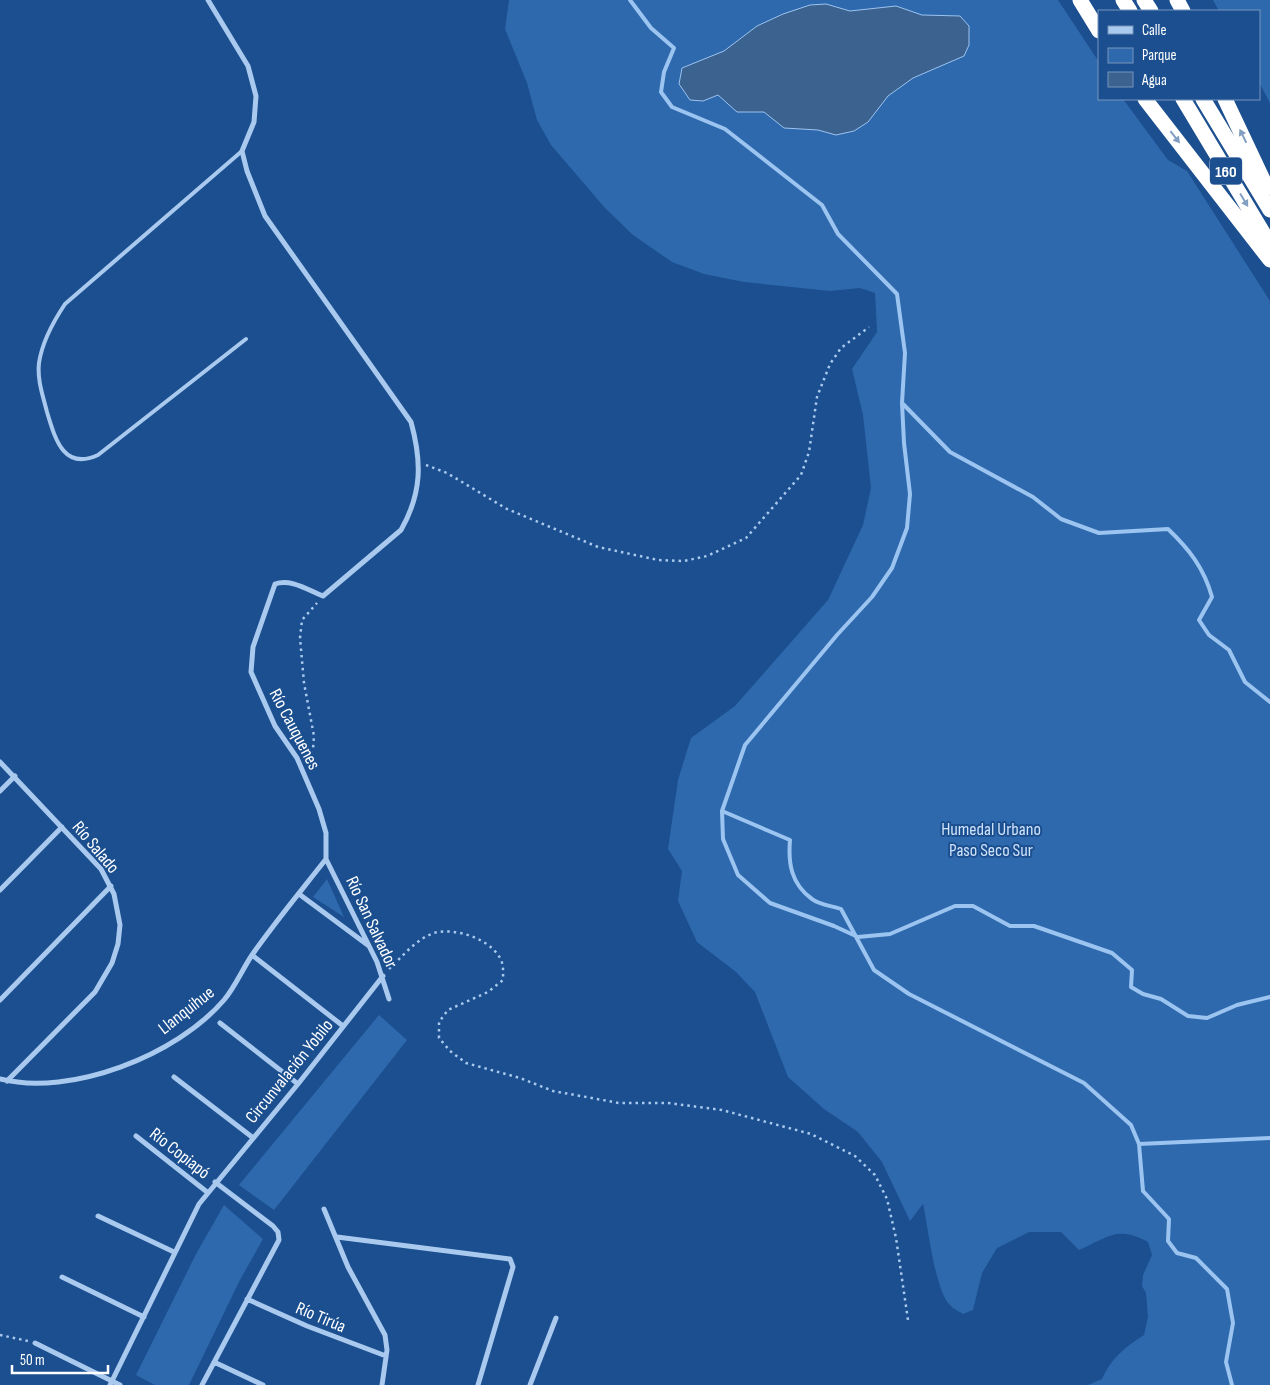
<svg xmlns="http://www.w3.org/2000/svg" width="1270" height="1385" viewBox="0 0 1270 1385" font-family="'Sofia Sans Condensed',sans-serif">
<rect width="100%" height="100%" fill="#1b4f8f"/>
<!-- green -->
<path fill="#2e69ad" d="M509,0H1058L1099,62V99H1123L1168,160L1187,171L1270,301V1385H1088L1102,1379C1111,1358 1125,1347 1144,1335L1148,1317L1146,1293L1142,1286L1143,1275L1152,1255L1148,1242C1116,1225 1108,1238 1079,1250L1061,1232H1029L997,1248L982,1273L973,1310L963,1314C959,1311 953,1309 950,1305C935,1291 928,1226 923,1204L910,1221L882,1162L858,1132L824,1109L788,1077L755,992L736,972L697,942L678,901L682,871L668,849L678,780L691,738L735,706L828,600L863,525L871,488L863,415L852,369L877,332L875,293L860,288L830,291L744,282L704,274L672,262L633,235L605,208L551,145L537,120L527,83L505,29Z
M1213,0H1270V103L1259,82V11H1219Z
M327,879L344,917L313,897Z
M379,1015L407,1040L274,1210L239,1185Z
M224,1205L263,1239L240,1280L189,1385H155L136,1375L196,1254Z"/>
<!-- water -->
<path fill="#3c6290" stroke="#9cc4f0" d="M826,4L850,11L896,6L922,15L960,16L969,26V45L964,56L913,78L888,96L868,122L854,131L836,135L818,130L784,128L764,112H737L718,95L703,101L690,100L679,84L682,68L724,51L757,26L783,14L810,5Z"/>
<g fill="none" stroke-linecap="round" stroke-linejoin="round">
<!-- stream -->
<path stroke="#9cc4f0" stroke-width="4" d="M630,0L651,28L674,48L664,72L661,92L672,107L725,129L822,205L838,234L897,294L905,353L902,403L904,443L910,494L907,528L892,568L872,597L837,635L745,745L722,811L723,839L738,875L770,903L834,926L858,937L890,934L955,906H973L1010,926H1034L1112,953L1132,970L1131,987L1143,994L1161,999L1188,1016L1207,1018L1237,1005L1270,997
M903,404L950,452L1033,497L1061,519L1099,533L1168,529C1189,549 1204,568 1212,597L1199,620L1209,635L1229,650L1245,682L1270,702
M722,811L790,840C788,863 791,884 812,899C819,905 833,906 841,909L874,970L909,994L1084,1083L1131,1125L1139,1144L1143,1191L1169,1219L1168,1241L1177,1253L1196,1258L1227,1289L1233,1323L1226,1362L1232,1385
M1139,1144L1270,1138"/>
<!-- path -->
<path stroke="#a9c9ee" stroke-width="2.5" stroke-dasharray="2.5 4" stroke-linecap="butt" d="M426,465L447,473L507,509L598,547L658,560L684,561L707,556L746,538L801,475L809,452L817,397L830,364L841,348L869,327
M306,758L313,749L314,736L304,683L300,638L302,620L317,603
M389,969C402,957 416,939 434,933C455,927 490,939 500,958C504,965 503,972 503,980L488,992L448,1010L439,1022V1038L450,1051L466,1063L520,1078L553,1091L619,1103H668L722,1110L811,1134L855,1156L875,1175L887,1199L896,1238L908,1320
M0,1335L28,1341"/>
<!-- lane -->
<path stroke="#a9c9ee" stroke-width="4" d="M242,151L65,304C53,322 42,342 39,363C37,380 43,396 47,412C55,438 63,471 98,455L246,339"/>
<!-- street -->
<path stroke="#a9c9ee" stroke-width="5" d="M208,0L248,66L256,96L254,122L242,151L247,171L265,216L411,422C422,462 422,493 401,530L323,596C308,590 290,578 275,584L253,647L251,672L275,726L297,758L319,809L326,833V859
M0,762L101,869L114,894L120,925L118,944L112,963L95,992L7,1081
M0,791L15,776
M326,859L377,962L389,999
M0,890L62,827
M299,894L369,946
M252,955L343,1026
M0,1000L111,886
M220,1023L298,1084
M174,1077L252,1137
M0,1079C71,1097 177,1055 224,1000C235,987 242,970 252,955C275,922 301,891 326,859
M136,1136L207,1192
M324,1209L348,1267L385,1335L387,1350L382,1385
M98,1216L174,1252
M337,1237L510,1259L513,1267L478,1385
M62,1277L144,1317
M247,1299L307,1326L386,1356
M35,1343L120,1385
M214,1362L263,1385
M110,1385L199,1204L298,1084L383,976
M202,1385L279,1240L278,1232L273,1226L215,1182
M530,1385L556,1318"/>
<!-- highway -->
<path stroke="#fff" stroke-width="15" d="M1080,0L1099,31
M1123,0L1130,11
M1144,0L1151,11
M1177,0L1183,11
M1145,99L1270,260
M1183,99L1270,244
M1203,99L1270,210
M1225,99L1267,188"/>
</g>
<!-- one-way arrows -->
<defs><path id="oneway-solid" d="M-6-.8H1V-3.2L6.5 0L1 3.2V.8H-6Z" transform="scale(1.25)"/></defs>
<g fill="#829ec1">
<use href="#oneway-solid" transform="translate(1243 136) rotate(-116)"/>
<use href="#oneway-solid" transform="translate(1175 137) rotate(52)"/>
<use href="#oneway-solid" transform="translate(1244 200) rotate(59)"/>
</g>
<g text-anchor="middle" stroke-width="4" stroke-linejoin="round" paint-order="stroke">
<!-- shield labels -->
<rect fill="#1b4f8f" stroke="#bbcadd" stroke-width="1" x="1210" y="157.5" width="32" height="27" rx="4"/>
<g font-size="16" font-weight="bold" fill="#fff">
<text x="1226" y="177">160</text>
</g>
<!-- street labels -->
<g font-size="18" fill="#fff" stroke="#1b4f8f">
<text transform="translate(295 729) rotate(62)" y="6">Río Cauquenes</text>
<text transform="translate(96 847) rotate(50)" y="6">Río Salado</text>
<text transform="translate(372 922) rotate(65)" y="6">Río San Salvador</text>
<text transform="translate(186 1010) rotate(-38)" y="6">Llanquihue</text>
<text transform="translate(289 1071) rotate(-51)" y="6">Circunvalación Yobilo</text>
<text transform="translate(180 1153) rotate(38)" y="6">Río Copiapó</text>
<text transform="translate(321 1317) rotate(23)" y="6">Río Tirúa</text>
</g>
<!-- park labels -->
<g font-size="18" fill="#cfe3fa" stroke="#1b4f8f">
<text x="991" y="835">Humedal Urbano<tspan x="991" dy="21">Paso Seco Sur</tspan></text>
</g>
</g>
<!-- legend -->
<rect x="1098" y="10" width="162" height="90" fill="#1b4f8f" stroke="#7695bc"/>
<rect x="1108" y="26" width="25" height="8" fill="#a9c9ee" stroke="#7695bc"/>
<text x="1142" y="35" font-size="15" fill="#ffffff">Calle</text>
<rect x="1108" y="48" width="25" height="15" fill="#2e69ad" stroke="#7695bc"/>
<text x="1142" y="60" font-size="15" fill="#ffffff">Parque</text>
<rect x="1108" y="72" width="25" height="15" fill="#3c6290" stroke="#7695bc"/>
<text x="1142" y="85" font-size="15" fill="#ffffff">Agua</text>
<!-- scale -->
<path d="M12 1365v8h96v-8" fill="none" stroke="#ffffff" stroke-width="2.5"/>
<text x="20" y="1365" font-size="15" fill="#ffffff" stroke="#1b4f8f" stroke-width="4" paint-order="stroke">50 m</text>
</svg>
